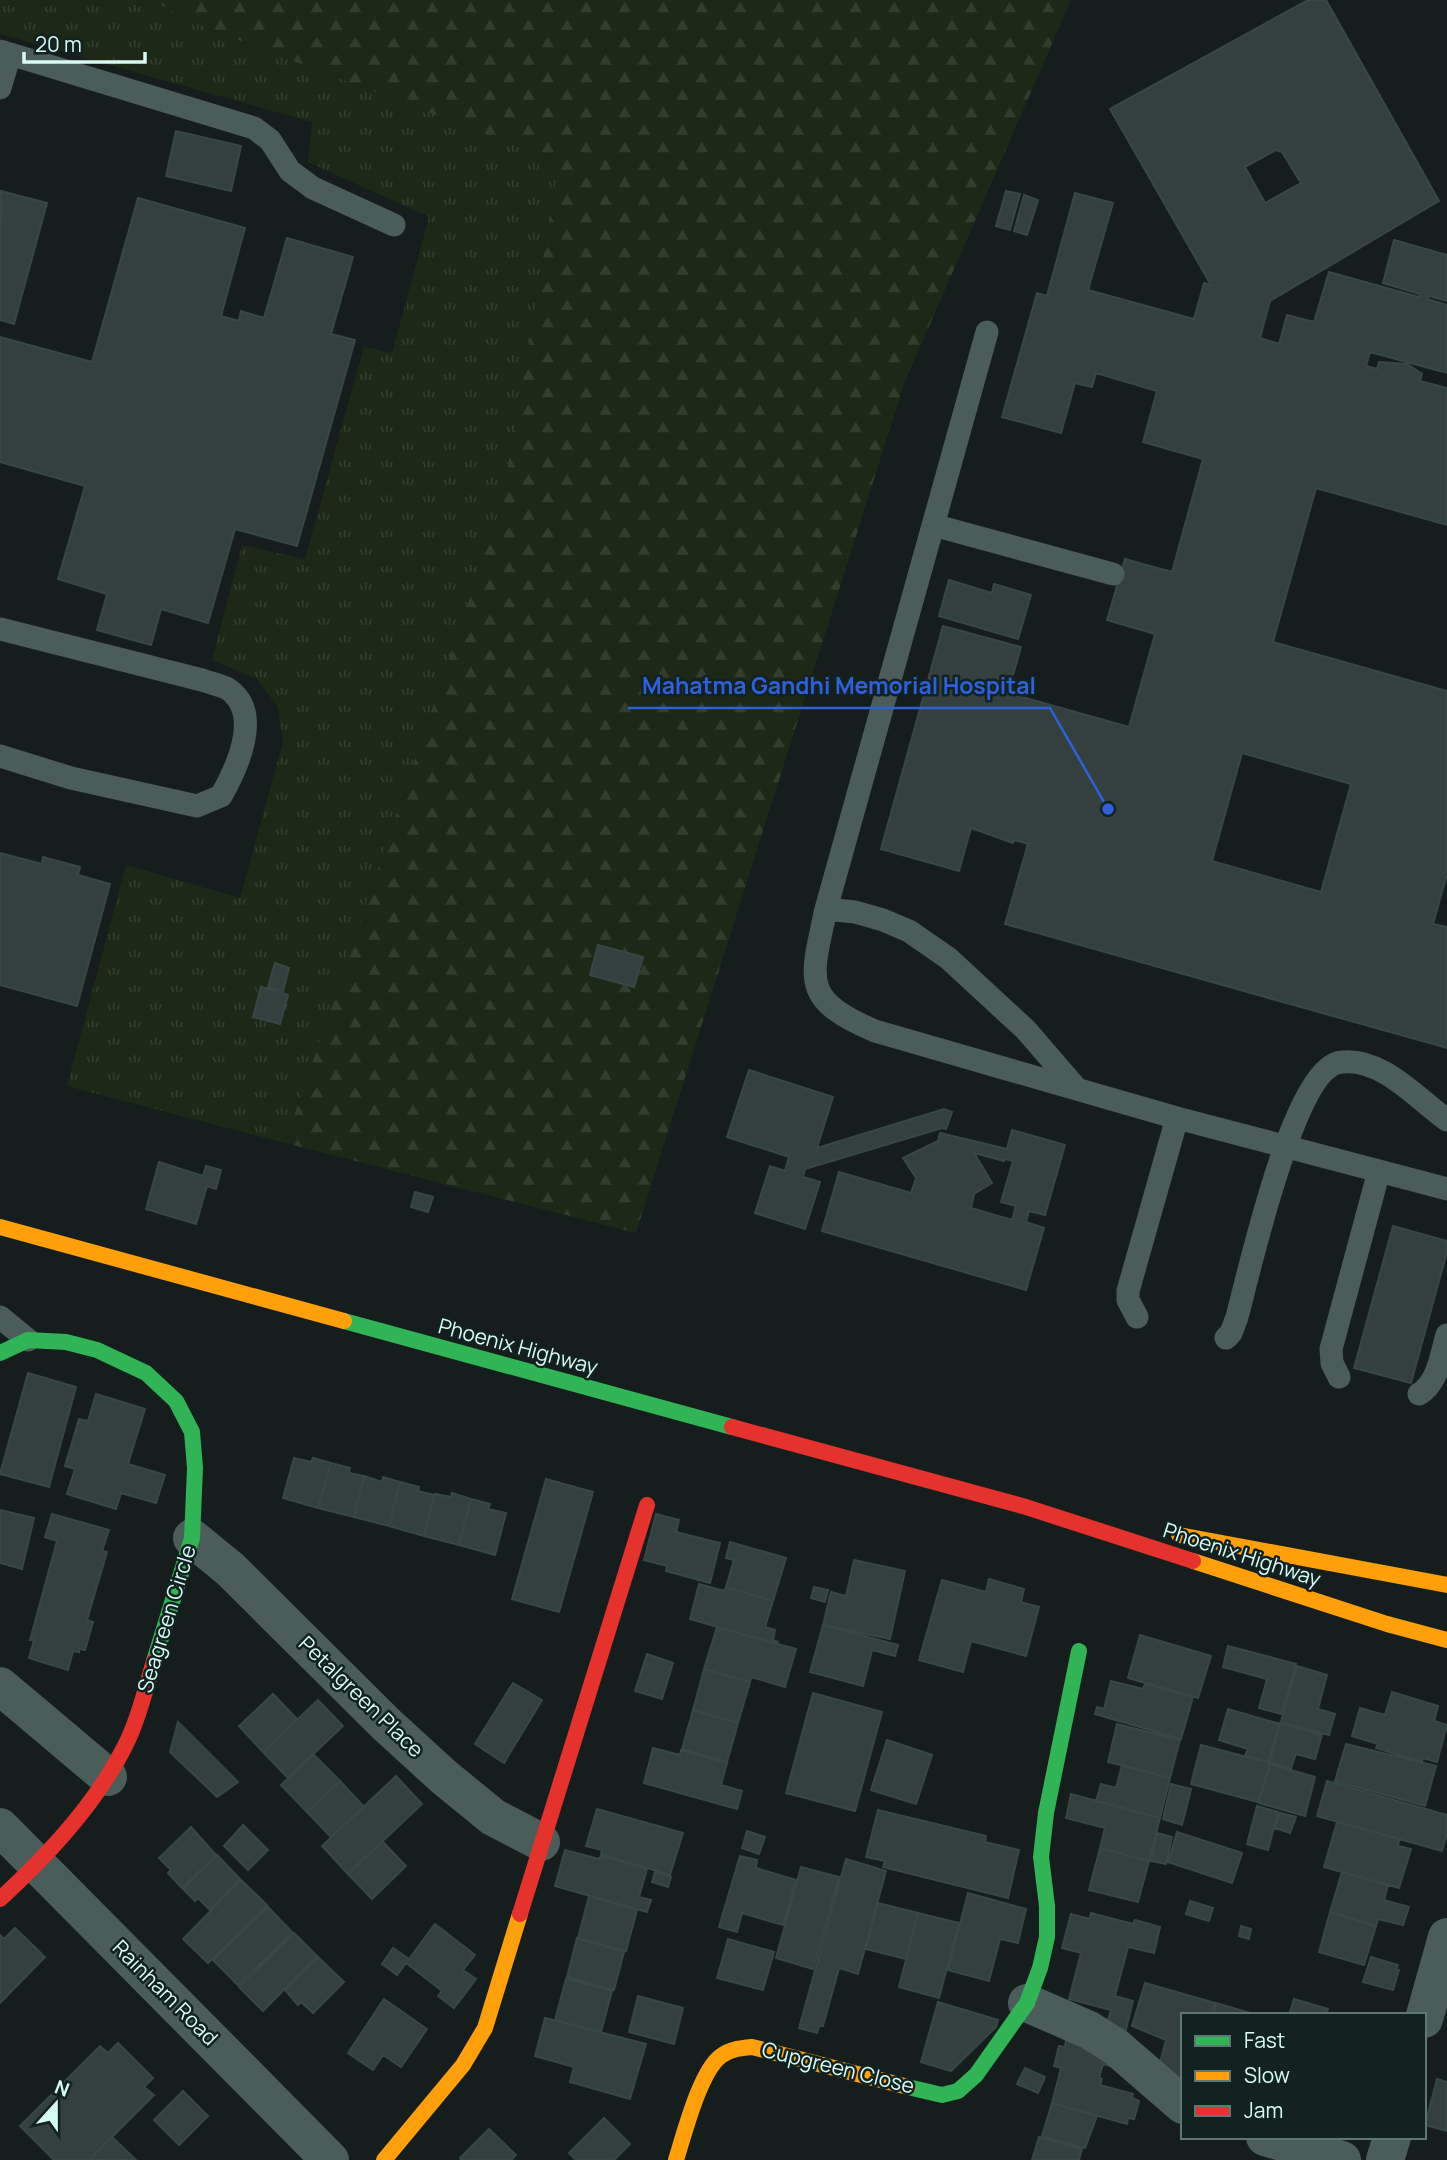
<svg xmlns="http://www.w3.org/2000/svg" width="1447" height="2160" viewBox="0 0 1447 2160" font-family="Manrope,sans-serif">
<defs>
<pattern id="grass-tufts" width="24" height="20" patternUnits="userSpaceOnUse" patternTransform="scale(1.75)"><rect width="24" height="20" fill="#1b2916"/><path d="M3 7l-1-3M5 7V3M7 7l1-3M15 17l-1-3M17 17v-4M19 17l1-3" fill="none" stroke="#313e2d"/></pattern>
<pattern id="forest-firs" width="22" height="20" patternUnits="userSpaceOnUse" patternTransform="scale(1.75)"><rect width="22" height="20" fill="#1b2916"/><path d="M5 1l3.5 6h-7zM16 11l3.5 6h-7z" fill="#313e2d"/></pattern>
</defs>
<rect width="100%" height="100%" fill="#151e1d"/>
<!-- grass -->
<path fill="url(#grass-tufts)" d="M0,0H151L212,30L559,162L502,502L285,1143L67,1086L126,865L240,898L283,742L278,707L257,679L212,660L242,545L305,559L364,347L392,353L429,217L308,162L312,122L0,34Z"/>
<!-- forest -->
<path fill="url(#forest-firs)" d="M151,0H1071L904,384L636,1233L285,1143L502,502L559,162L212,30Z"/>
<!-- building -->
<path fill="#33403e" stroke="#374745" stroke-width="2" fill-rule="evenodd" d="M1308,0H1326L1439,201L1270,301L1260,338L1279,344L1287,315L1314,322L1329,272L1419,297L1420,294L1383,283L1394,240L1447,255V301L1429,296L1427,299L1447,305V373L1370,352L1366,366L1377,369L1379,362L1407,364L1422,374L1420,381L1447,388V525L1316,488L1273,642L1447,691V874L1433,924L1447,927V1048L1005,924L1028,844L1014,840L1013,843L971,828L959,871L881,849L943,626L1021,647L1008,693L1129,727L1155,634L1107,620L1125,559L1172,572L1203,459L1143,442L1157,391L1096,373L1092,387L1075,383L1061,433L1002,417L1037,293L1047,296L1075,193L1113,203L1088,290L1194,319L1204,283L1211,285L1110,109ZM1276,150L1282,152L1301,183L1265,203L1245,167ZM1242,753L1351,784L1321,892L1212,861Z
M176,131L241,146L231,191L166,176Z
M1,191L47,203L14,324L0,320Z
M1006,191L1020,194L1010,230L996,226Z
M1024,195L1038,200L1027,235L1014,231Z
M138,198L245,228L221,316L239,321L241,311L264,318L287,238L353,257L331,334L355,340L297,546L235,529L208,623L161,609L151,645L97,630L107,594L58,579L85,486L0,462V337L92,362Z
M949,580L992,593L994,584L1031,595L1018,639L939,616Z
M0,853L42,864L43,857L80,867L78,875L110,884L77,1006L0,985Z
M598,945L643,957L634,987L590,975Z
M275,963L289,968L283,991L268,987Z
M261,987L288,995L280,1024L253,1017Z
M749,1070L833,1097L817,1148L944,1109L952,1112L946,1129L942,1128L805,1169L803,1177L820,1182L805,1229L755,1213L770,1166L785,1171L789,1157L727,1137Z
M1012,1130L1065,1145L1045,1215L1029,1211L1026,1222L1044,1228L1026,1290L822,1231L839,1172L911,1193L916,1178L903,1158L938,1141L940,1133L1007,1149ZM974,1153L1004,1161L1005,1159L1013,1161L1001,1202L1016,1206L1012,1220L971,1208L974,1194L992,1183Z
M159,1162L203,1176L206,1166L221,1170L216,1189L207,1186L196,1224L146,1209Z
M415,1192L433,1197L428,1212L411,1207Z
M1393,1226L1447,1241V1252L1411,1383L1354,1368Z
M28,1373L76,1387L49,1487L0,1474Z
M96,1394L145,1409L128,1464L165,1475L156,1503L121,1493L116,1509L67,1494L75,1469L65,1466L79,1419L88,1421Z
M294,1458L311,1462L313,1458L331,1463L318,1508L283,1498Z
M331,1463L350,1468L349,1473L364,1476L354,1517L318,1508Z
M364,1476L382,1482L383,1477L400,1482L389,1526L354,1517Z
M546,1479L593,1492L559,1612L512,1599Z
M400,1482L419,1487L418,1491L434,1495L424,1536L389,1526Z
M452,1493L471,1499L459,1545L424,1536L435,1494L451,1497Z
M471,1499L490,1504L488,1509L506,1513L495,1555L459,1545Z
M0,1510L34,1518L22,1569L0,1563Z
M52,1514L109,1530L102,1551L107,1552L87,1620L93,1622L85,1650L79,1649V1652L73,1651L68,1670L29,1658L34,1640H30L57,1541L45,1537Z
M656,1514L679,1520L676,1532L720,1543L710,1583L666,1571L667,1566L644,1560Z
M730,1542L786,1558L773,1601L726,1587L734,1560L726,1558Z
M854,1560L905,1571L890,1639L823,1625L831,1592L846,1596Z
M989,1579L1024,1589L1021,1602L1039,1607L1026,1656L971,1641L963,1672L919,1660L942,1580L986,1592Z
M699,1584L724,1591L726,1587L773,1601L765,1627L775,1630L773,1640L778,1642L777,1644L690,1619Z
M814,1587L828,1590L825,1602L811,1598Z
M823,1625L898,1645L895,1656L872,1650L863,1686L810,1672Z
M717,1627L796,1649L785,1687L751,1677L750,1682L704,1669Z
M1140,1635L1211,1656L1198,1698L1128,1678Z
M1228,1646L1296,1664L1281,1714L1259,1708L1267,1679L1223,1667Z
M647,1654L673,1663L662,1699L635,1691Z
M1297,1666L1327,1675L1318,1709L1335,1714L1329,1735L1281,1722Z
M704,1669L750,1682L738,1723L693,1710Z
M1111,1681L1143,1689L1145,1684L1193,1697L1181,1739L1095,1714L1097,1707L1104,1709Z
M513,1683L542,1700L504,1763L475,1744Z
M1392,1692L1438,1706L1434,1721L1447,1725L1437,1762L1423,1758L1422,1762L1376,1748L1378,1744L1352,1736L1360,1708L1385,1715Z
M813,1693L882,1712L855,1811L786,1793Z
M273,1694L297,1719L263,1752L239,1726Z
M318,1700L343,1726L288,1778L263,1752Z
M1228,1709L1280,1724L1268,1762L1245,1756L1248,1749L1219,1740Z
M693,1710L738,1723L727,1762L682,1749Z
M178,1722L238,1782L217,1797L170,1752Z
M1280,1723L1322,1735L1315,1759L1296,1754L1291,1768L1270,1762Z
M1117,1724L1180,1740L1170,1778L1108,1762Z
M887,1740L932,1755L916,1804L871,1790Z
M1346,1744L1436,1766L1425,1806L1335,1781Z
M1201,1745L1270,1763L1258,1802L1191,1784Z
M653,1748L680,1755L681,1750L727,1763L721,1785L742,1791L737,1809L644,1783Z
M313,1754L340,1781L307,1812L281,1785Z
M1270,1764L1315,1777L1305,1816L1259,1803Z
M1122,1765L1170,1778L1160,1818L1096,1801L1101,1784L1116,1788Z
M396,1776L422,1804L348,1874L322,1846Z
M340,1781L364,1807L331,1837L307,1812Z
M1327,1781L1447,1815V1833L1442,1851L1317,1816Z
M1171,1784L1191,1789L1182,1825L1163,1819Z
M1071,1794L1160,1818L1149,1861L1100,1848L1105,1828L1066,1818Z
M1257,1806L1278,1812L1268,1850L1247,1844Z
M597,1809L683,1833L670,1875L601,1854L602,1850L586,1846Z
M878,1810L986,1836L985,1842L1019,1850L1008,1898L883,1867L885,1861L866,1857Z
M1280,1813L1296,1817L1290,1833L1275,1828Z
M1337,1822L1399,1839L1398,1846L1411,1849L1399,1888L1324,1867Z
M243,1825L268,1850L248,1870L224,1846Z
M191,1827L216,1855L182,1888L168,1873L171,1870L159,1858Z
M747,1831L765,1837L759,1854L742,1848Z
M1177,1832L1242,1853L1232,1883L1168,1862Z
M1157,1833L1172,1837L1166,1864L1151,1861Z
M382,1841L406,1866L372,1899L348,1874Z
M1100,1848L1149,1861L1138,1902L1089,1890Z
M565,1850L599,1859L601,1856L647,1869L639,1897L651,1900L647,1912L555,1886Z
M217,1855L240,1879L210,1910L198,1898L195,1901L183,1889Z
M740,1856L757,1860L756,1868L796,1880L783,1925L742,1913L737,1932L719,1927Z
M846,1859L886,1871L858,1974L839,1968L823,2026H819L817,2033L799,2028Z
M801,1867L839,1877L813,1969L776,1958Z
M655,1872L671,1877L668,1887L652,1882Z
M1342,1872L1388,1885L1384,1900L1409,1907L1403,1925L1378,1919L1376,1926L1330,1912Z
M241,1880L267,1905L208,1963L183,1939Z
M968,1893L1026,1909L1018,1943L1000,1939L989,1981L948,1970Z
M589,1896L637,1910L626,1951L578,1938Z
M1190,1901L1213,1908L1209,1921L1186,1914Z
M878,1903L918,1913L906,1959L866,1949Z
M268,1907L292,1932L238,1985L213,1960Z
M1330,1912L1376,1926L1364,1965L1319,1952Z
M918,1913L959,1923L939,1998L899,1987Z
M1091,1913L1133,1924L1135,1920L1160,1927L1154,1953L1128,1947L1115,1996L1133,2001L1125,2033L1106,2027L1111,2010L1069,1999L1081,1953L1062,1948L1071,1914L1090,1919Z
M435,1924L475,1955L463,1970L476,1979L454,2008L438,1996L442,1991L406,1963L397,1975L382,1964L393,1948L409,1959Z
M1241,1926L1251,1929L1249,1939L1239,1936Z
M15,1928L45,1957L0,2003V1935L4,1939Z
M294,1933L317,1956L263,2011L239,1987Z
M577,1938L624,1952L614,1990L567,1977Z
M728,1939L774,1952L763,1990L717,1978Z
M318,1957L344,1982L313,2013L301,2002L298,2005L285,1990Z
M1371,1957L1398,1965L1396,1969L1399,1970L1393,1990L1363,1982Z
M566,1979L612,1991L601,2032L555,2020Z
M1145,1983L1215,2003L1212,2015H1183V2086L1156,2078L1166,2040L1132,2026Z
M638,1996L683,2008L674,2044L629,2032Z
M384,1999L427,2029L401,2067L383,2055L373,2070L348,2053Z
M1294,1999L1328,2009L1326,2015H1289Z
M938,2002L998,2020L996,2027L951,2071L921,2062Z
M1216,2003L1257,2015H1213Z
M545,2018L646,2044L630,2099L570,2082L574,2067L535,2056Z
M1066,2040L1113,2058L1110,2066L1103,2064L1099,2078L1102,2079L1100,2085L1133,2094L1132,2098L1139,2101L1134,2119L1128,2118L1127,2124L1052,2103L1061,2068L1054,2066L1059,2046L1065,2047Z
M118,2043L153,2078L144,2087L154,2095L89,2160H54L20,2126L100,2046L108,2053Z
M1025,2068L1045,2077L1038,2093L1017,2084Z
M1437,2079L1447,2082V2131L1425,2125Z
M183,2091L208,2116L179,2145L154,2120Z
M1052,2103L1097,2116L1085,2148L1042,2136Z
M604,2118L630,2144L614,2160H576L569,2153Z
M489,2129L516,2155L511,2160H461L460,2158Z
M112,2137L136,2160H89Z
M1039,2137L1082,2149L1079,2160H1032Z"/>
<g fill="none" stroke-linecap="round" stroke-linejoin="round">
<!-- lane -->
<path stroke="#4b5d59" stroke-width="23" d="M0,51L254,128L270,140L290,171L313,188L394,225
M0,88L10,54
M987,332L826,909C811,980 800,999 875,1031L1177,1118L1447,1189
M933,525L1113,574
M0,629L202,680C210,683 221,685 228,689C263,713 237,768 221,796L197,806L71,778L0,756
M826,909L855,912L883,920L909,931L948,958L1026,1030L1076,1088
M0,1317L28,1340
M1137,1317L1128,1300V1291L1177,1118
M1226,1338L1231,1333L1237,1317C1249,1273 1294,1065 1342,1062C1383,1058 1416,1098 1447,1120
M1339,1377L1332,1363L1331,1349L1379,1171
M1419,1394C1438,1383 1441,1355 1447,1335"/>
<!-- street -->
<path stroke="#4b5d59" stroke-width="38" d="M192,1538L230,1569L386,1724L444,1777L493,1817L541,1842
M0,1686L108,1777
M0,1827L330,2160
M1027,2003L1089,2030L1116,2047L1183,2105
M1424,2019L1447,1937
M1265,2137L1342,2160
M1385,2160L1392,2137"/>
<!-- fast -->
<path stroke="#30b455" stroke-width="16" d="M344,1321L732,1427
M0,1353L28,1340L66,1342L97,1350L146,1373L176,1401L192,1432L195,1468L192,1538L154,1661
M908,2087L942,2095L958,2091L976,2075L1027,2003L1040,1968L1047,1937V1906L1041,1857L1046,1813L1079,1651"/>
<!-- slow -->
<path stroke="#ff9f0a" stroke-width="16" d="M0,1227L344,1321
M1179,1535L1447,1585
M1193,1561L1387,1624L1447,1640
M384,2160L463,2065L485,2028L520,1914
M676,2160C684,2135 700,2071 721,2056C730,2049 741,2048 752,2047L908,2087"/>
<!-- jam -->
<path stroke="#e5322d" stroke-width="16" d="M732,1427L1026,1507L1193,1561
M0,1899C45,1858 96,1803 124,1748C138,1721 145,1690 154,1661
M520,1914L647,1505"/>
</g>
<g text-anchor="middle" stroke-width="5" stroke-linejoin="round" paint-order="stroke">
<!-- street labels -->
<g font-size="21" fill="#d7faf4" stroke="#112220">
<text transform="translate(518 1347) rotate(15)" y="7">Phoenix Highway</text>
<text transform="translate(1242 1555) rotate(18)" y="7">Phoenix Highway</text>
<text transform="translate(167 1619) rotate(-73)" y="7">Seagreen Circle</text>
<text transform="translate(361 1697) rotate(44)" y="7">Petalgreen Place</text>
<text transform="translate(165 1993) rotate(45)" y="7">Rainham Road</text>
<text transform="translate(838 2068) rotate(14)" y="7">Cupgreen Close</text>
</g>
</g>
<!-- callouts -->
<path fill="none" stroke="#305fdb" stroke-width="2.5" d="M1108 809L1050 708H628"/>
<circle fill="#305fdb" stroke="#112220" stroke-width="2.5" cx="1108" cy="809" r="7"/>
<g font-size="23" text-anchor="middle" font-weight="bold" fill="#305fdb" stroke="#112220" stroke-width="5" stroke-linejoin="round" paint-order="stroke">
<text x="839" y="694">Mahatma Gandhi Memorial Hospital</text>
</g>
<!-- legend -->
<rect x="1181" y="2013" width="245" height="126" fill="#112220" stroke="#607875" stroke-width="2"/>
<rect x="1195" y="2036" width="35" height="10" fill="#30b455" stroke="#607875" stroke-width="2"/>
<text x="1244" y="2048" font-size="21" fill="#d7faf4">Fast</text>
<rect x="1195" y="2071" width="35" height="10" fill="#ff9f0a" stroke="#607875" stroke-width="2"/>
<text x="1244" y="2083" font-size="21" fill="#d7faf4">Slow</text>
<rect x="1195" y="2106" width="35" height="10" fill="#e5322d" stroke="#607875" stroke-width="2"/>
<text x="1244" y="2118" font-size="21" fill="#d7faf4">Jam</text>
<!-- north arrow -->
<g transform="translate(56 2104) rotate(21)" stroke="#112220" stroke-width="5" paint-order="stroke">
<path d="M0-5L12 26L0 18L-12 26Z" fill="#d7faf4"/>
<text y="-10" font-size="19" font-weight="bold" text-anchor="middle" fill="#d7faf4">N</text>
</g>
<!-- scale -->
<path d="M24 52v10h121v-10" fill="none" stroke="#d7faf4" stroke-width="3.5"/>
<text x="35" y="52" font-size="21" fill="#d7faf4" stroke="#112220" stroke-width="5" paint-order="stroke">20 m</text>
</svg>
